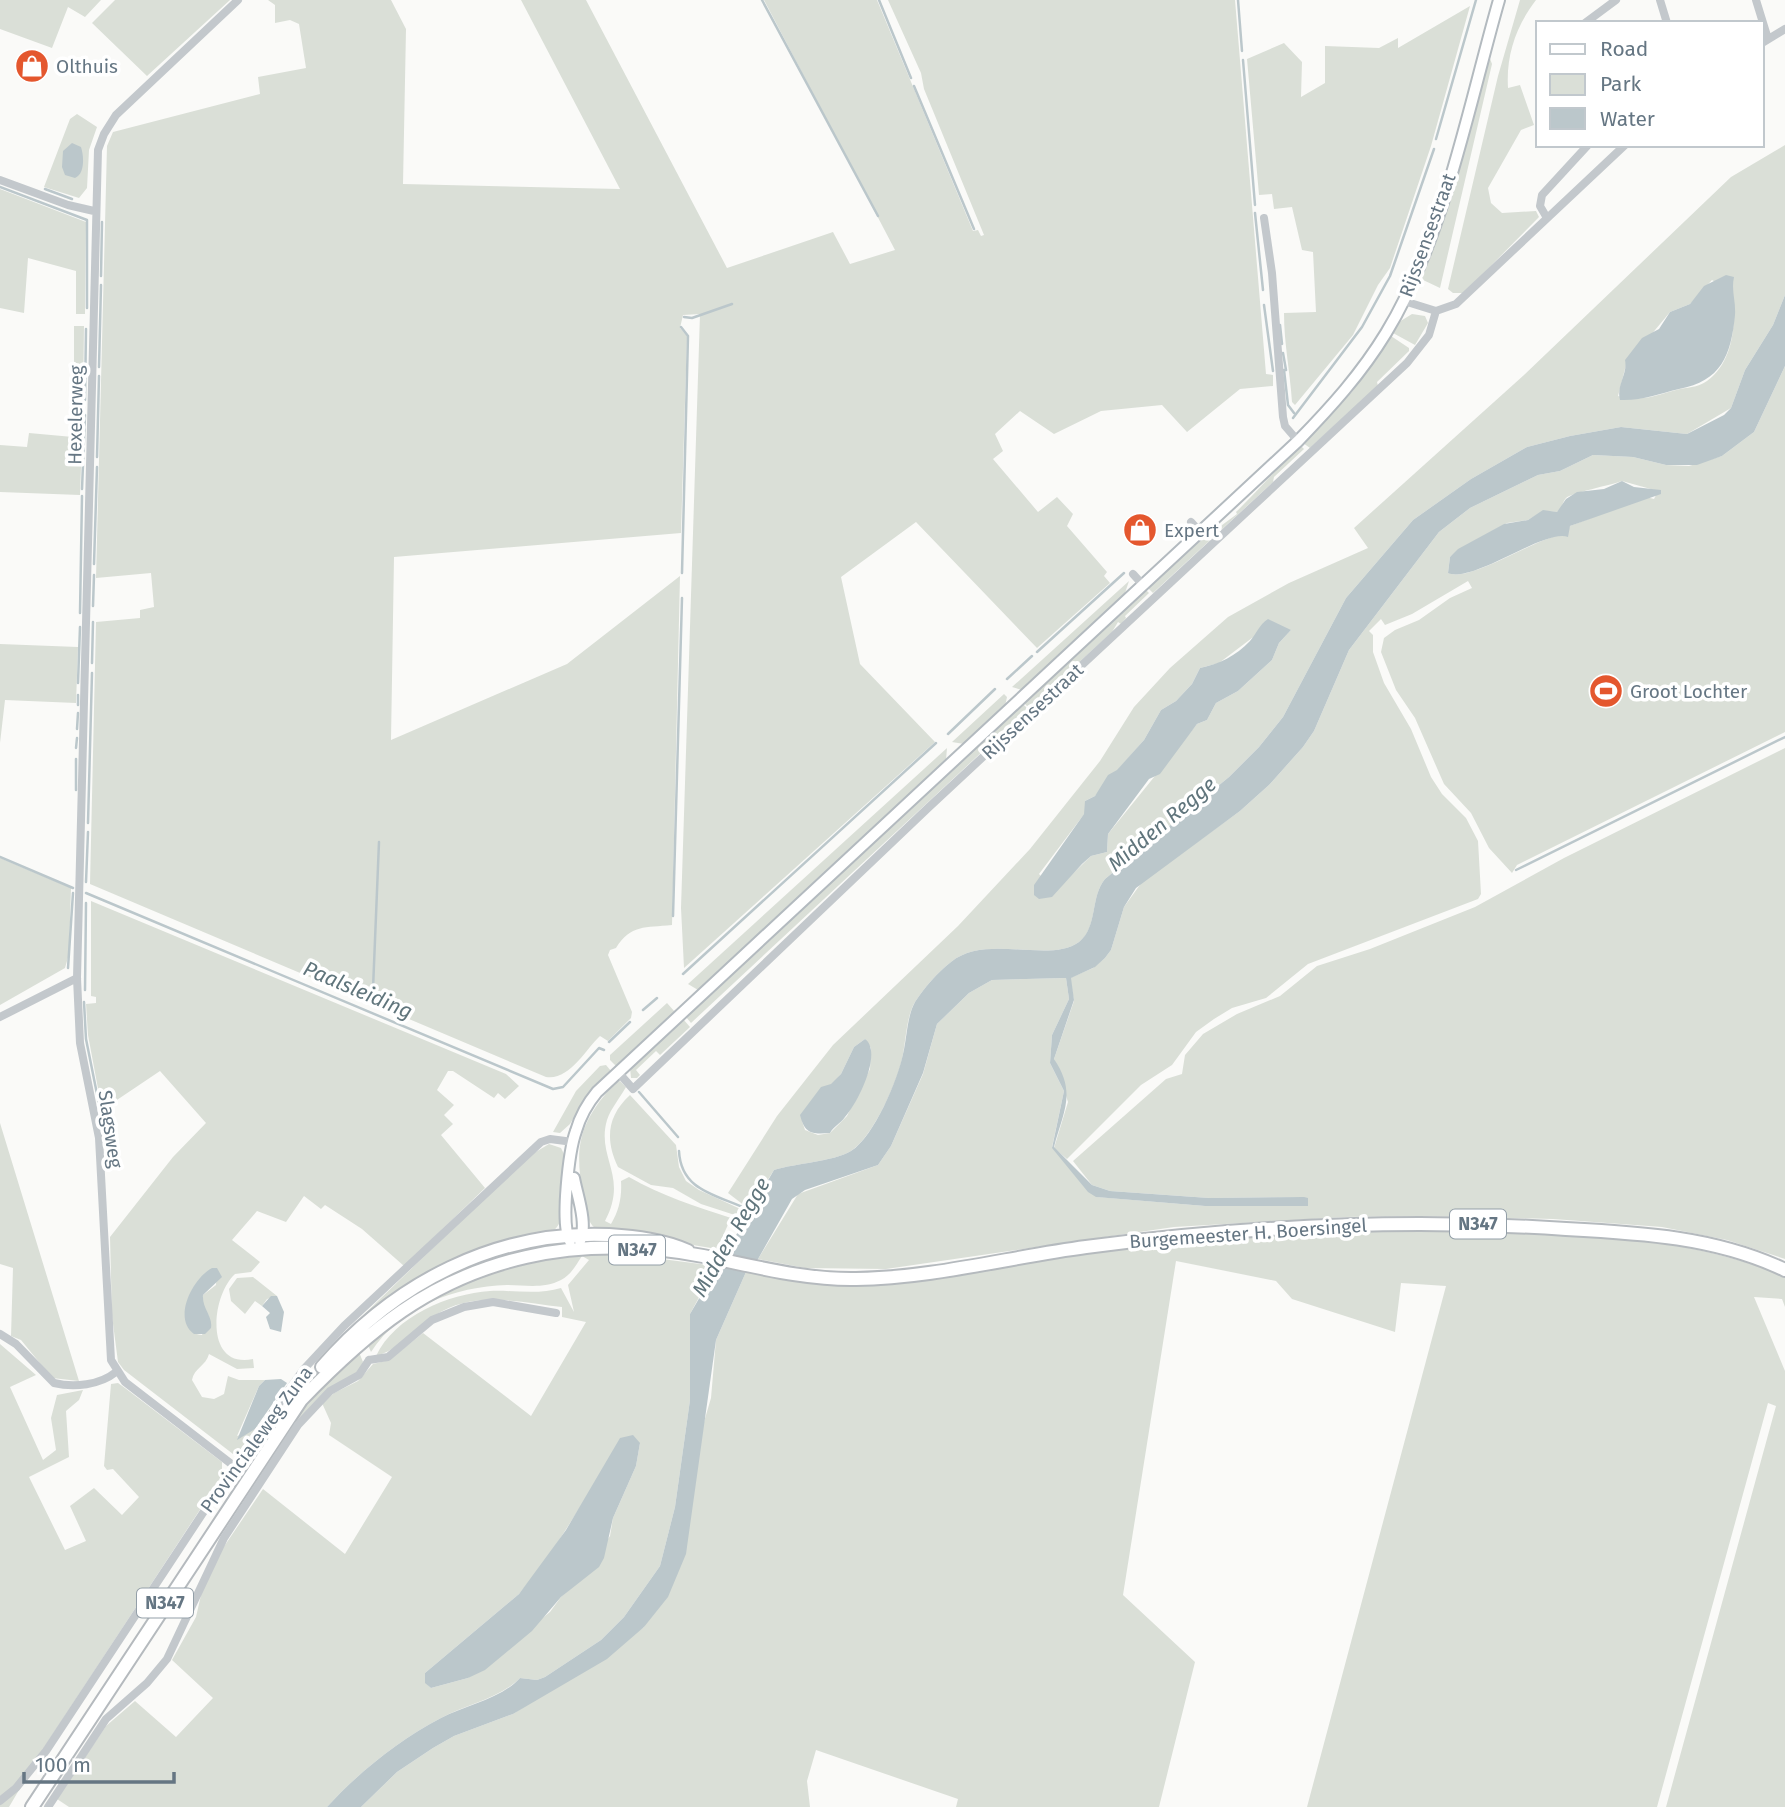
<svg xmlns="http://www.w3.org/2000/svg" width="1785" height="1807" viewBox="0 0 1785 1807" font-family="'Fira Sans',sans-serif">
<rect width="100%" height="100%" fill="#fafaf8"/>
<!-- green -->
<path fill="#dadfd7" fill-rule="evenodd" d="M0,0H101L85,17L68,7L52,48L0,29Z
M115,0H230L147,76L92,23Z
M268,0H391L406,29L403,184L620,189L521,0H586L727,268L833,232L850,264L895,250L764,0H877L973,231L978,230L981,236L984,235L924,89L921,73L888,0H1235L1266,374L1273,375V386L1240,389L1187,432L1162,405L1101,411L1054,434L1020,411L995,434L1003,451L993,459L1038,512L1057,497L1073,514L1067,526L1107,572L1104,576L1110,583L1037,648L916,522L841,577L860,664L935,742L684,968L681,908L700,314L683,315L680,328L687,336L681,533L394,557L391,740L567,664L680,576L672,925C645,928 631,924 616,948L610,950L608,955L632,1012L631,1018L608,1041L600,1036C586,1049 569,1081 546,1077L90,884L96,622L140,618V610L154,607L151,573L96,578L107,146L113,132L260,94L258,77L306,68L299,24L290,20L275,23V5Z
M1520,0H1536C1516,26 1506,55 1508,88L1520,85L1534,125L1521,130L1488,188L1491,203L1502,213L1536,211L1539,217L1464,293H1453L1448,289L1498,76Z
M1470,6L1431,146L1390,268L1378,285L1353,335L1295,405L1292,402C1290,371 1284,344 1284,313L1316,312L1313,252L1302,250L1292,207L1274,209L1272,194L1259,195L1247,59L1284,43L1302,62L1301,97L1325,83V46L1379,48L1398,38V48Z
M1489,56L1492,64L1440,288L1421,279L1441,227Z
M77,114L97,127L89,150L87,188L79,198L44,187L70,119Z
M1785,145V295L1773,325L1745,370L1731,408L1687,434L1621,427L1570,436L1527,447L1471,479L1413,520L1346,598L1283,717L1259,747L1229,777L1105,879C1090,897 1098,928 1079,942C1049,964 986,933 951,962C938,972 924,988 915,1002C906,1017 906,1042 902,1059C897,1083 872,1138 851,1151C832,1162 796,1163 774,1170L749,1209L728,1193L777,1116L833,1045L958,926L1030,849L1100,761L1134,707L1170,668L1228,617L1289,583L1368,548L1354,528L1524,375L1731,177ZM1712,280L1731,292C1737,321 1734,362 1707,381C1697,388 1687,387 1676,390C1655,396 1640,402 1618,396L1626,365L1670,312L1690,304ZM1291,630L1279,643L1272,660L1238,691L1216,703L1207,720L1197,724L1108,834L1107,852L1091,856L1055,891L1039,874L1085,813V801L1095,796L1144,740L1161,710L1176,701L1192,684L1200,668L1219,663L1252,638ZM865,1039L871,1048L870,1069L847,1116L830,1133L818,1135L805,1130L802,1121L841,1074L854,1047Z
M0,189L86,222L85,314H76V271L28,258L24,313L0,308Z
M1412,314L1425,316L1428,323L1415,345L1393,333L1399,322Z
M74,326H84L83,402L74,401Z
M1391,336L1409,348V351L1377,382L1378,386L1310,448L1303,443L1352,392Z
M1785,366V732L1517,865L1512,873L1489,848L1471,813L1444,784L1415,718L1396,690L1381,652L1384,638L1395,630L1419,620L1450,598L1472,588L1468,581L1412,614L1385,625L1381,619L1369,631L1373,635V652L1384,683L1411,729L1431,777L1442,794L1466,818L1478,841L1481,894L1478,899L1308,964L1266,998L1232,1008L1214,1019L1196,1032L1172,1065L1141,1085L1067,1159L1054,1148L1068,1102L1054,1059L1074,1001L1070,978L1093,968L1105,958L1111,950L1124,907L1142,882L1240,811L1269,785L1303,747L1314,731L1349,650L1439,532L1470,508L1538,475L1560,471L1593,455L1633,457L1666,465L1689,466L1722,456L1754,432ZM1622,481L1658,491L1654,499L1646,497L1570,526L1566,534C1537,536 1472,583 1448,573L1450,557L1463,547L1507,523L1528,520L1543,511L1557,512C1563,507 1562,503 1566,498C1571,493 1611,485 1622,481Z
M74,412H83L80,495L0,492V445L27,447L29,433L73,437Z
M1300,445L1304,449L1274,477L1273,482L1153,593L1148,588L1191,548L1237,514L1236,512C1258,491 1278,467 1300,445Z
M1129,581L1124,596L1022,690L1012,687Z
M1146,590L1149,593L1125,616L1126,618L1121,624L1118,622L1112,632L1029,708L1024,703Z
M0,644L78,647L76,703L5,700L0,743Z
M1004,694L1007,697L1005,706L964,744L952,742Z
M1023,704L1028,709L691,1023L686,1017Z
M947,748L946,760L698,990L688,984Z
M1785,748V1259L1727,1240L1662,1227L1553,1219L1417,1216L1345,1217L1174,1227L886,1269L805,1268L758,1259L798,1194L878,1165L891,1146L923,1074L937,1024L969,993L992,980L1066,978L1069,999L1052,1035L1050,1063L1064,1091L1052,1147L1097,1197L1205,1206L1304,1197L1209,1198L1110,1191L1092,1185L1073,1161L1166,1079L1182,1074L1185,1055L1203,1034L1237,1014L1280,996L1317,966L1370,949L1475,907L1564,858Z
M0,858L71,888L69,954L65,968L0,1005Z
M91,901L506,1074L519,1086L505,1099L498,1093L494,1098L453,1071H448L437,1090L454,1105L444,1115L453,1124L441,1135L485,1188L404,1266L362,1229L325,1205L321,1209L304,1196L286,1222L257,1211L232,1240L260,1262L251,1272L235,1274C211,1296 204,1369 253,1359L254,1368L237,1369L209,1354C206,1366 194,1368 192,1380L202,1397L214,1399L224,1394L228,1376L239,1380H265L259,1386L237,1436L255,1429L240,1451L233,1454L124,1370L118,1362L112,1316L110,1237L173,1157L206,1123L160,1071L102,1110L88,1035L86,1004L96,1003V997L91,996ZM217,1269L216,1285L203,1295V1306L209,1316L202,1335C189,1334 189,1327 186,1316Z
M667,1003L675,1012L616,1066L610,1060V1055Z
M683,1019L690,1027L660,1055L656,1051L636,1070L640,1075L637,1078H631L630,1068Z
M606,1065L611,1071L590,1091L570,1124L560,1133L553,1132L576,1091L600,1066Z
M616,1082L620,1081L626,1087C620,1098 611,1108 607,1120C596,1158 629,1176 605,1221L611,1224C619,1211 622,1197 621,1181L629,1177C660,1195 697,1207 731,1218L717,1249L596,1229C585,1220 585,1206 583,1193C573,1143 582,1119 616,1082Z
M630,1095L676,1145L679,1167L686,1181L699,1190L747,1212L744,1218L701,1204L673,1188L651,1185L618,1167C605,1140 607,1116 630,1095Z
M0,1123L79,1381L52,1378L21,1340L11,1336L13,1268L0,1264Z
M549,1144L561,1148L565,1156C564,1180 572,1217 551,1233L403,1289L351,1327L494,1189L534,1153Z
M1417,1231C1541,1232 1668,1229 1785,1276V1307L1782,1299L1754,1297L1785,1371V1807H1666L1776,1406L1768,1403L1657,1807H1307L1446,1286L1401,1283L1395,1332L1292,1299L1276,1281L1176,1261L1123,1595L1195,1662L1159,1807H956L958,1799L816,1750L807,1781L810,1807H361L397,1772L433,1748L454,1736L513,1714L644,1627L711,1398L716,1340L746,1272C875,1299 988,1266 1115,1249C1215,1235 1316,1232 1417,1231Z
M615,1253L716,1266L690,1314V1400L675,1507L660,1566L624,1617L601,1640L545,1677L537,1680L520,1678C499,1699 467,1704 441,1718C399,1740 358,1773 327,1807H69L57,1799L106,1726L135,1701L176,1737L213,1698L172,1660L196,1617L206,1573L263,1489L345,1554L392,1477L329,1435L331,1423L322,1403L334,1393L358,1381L373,1364L389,1360L423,1333L531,1416L586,1322L562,1317V1307C519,1302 473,1290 434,1316C414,1329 399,1350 376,1356C395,1316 448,1294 490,1291C513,1290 539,1295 561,1288L574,1312L568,1285L589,1260L582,1256C576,1265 571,1275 561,1280C544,1289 525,1285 507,1285C454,1287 401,1306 371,1352L368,1345C383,1331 400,1313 418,1303C480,1268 544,1255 615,1253ZM640,1443L636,1466L613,1518L610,1536L578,1582L561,1597L550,1612L468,1678L431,1688L426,1683L425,1673L519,1594L547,1559L586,1498Z
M253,1277L277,1296L267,1299L262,1306L255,1301L245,1314L231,1301L229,1289L237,1278Z
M0,1344L36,1375L10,1387L43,1460L56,1450L51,1418L57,1395L83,1390L79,1400L66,1411L69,1457L29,1477L65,1550L86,1541L70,1506L94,1488L122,1515L139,1497L113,1469L107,1470L104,1466L111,1384L118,1383L125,1388L222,1462V1476L45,1746L9,1807H0Z
M359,1352L363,1362L359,1371L297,1422L295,1420L318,1388Z"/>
<!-- water -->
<path fill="#bbc7cb" d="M72,143L81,147C84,156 85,174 75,178L65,175L62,167L63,151Z
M1726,275L1734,277C1731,291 1736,301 1735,315C1731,356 1721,381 1679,389C1658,394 1642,401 1620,400C1616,385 1628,374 1625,360L1642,338L1659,329L1670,312L1690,304L1704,286Z
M1785,295V366L1754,432L1722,456L1697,465H1666L1633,457L1593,455L1560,471L1538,475L1470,508L1439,532L1349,650L1314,731L1303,747L1269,785L1240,811L1136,888L1124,907L1111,950L1105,958L1095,967L1071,978L1074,1000L1054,1059C1077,1093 1063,1112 1054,1147L1092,1185L1110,1191L1209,1198L1304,1197L1308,1198V1206H1205L1096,1197L1088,1192L1052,1148L1064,1091L1050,1063L1052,1035L1069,999L1066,978L992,980L969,993L937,1024L923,1073L891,1146L878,1165L805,1190L792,1199L758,1259L746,1272L716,1340L686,1554L668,1597L644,1627L607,1659L513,1714L454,1736L433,1748L397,1772L361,1807H327C358,1773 399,1740 441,1718C466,1705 501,1699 520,1678L537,1680L545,1677L601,1640L624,1617L660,1566L675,1507L690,1400V1314L774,1170C796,1163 832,1162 851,1151C874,1137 898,1079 903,1054C907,1038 907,1016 915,1002C924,988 938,972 951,962C986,933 1049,964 1079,942C1098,927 1090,897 1105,879L1229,777L1259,747L1283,717L1346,598L1413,520L1471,479L1527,447L1570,436L1621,427L1687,434L1724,415L1731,408L1745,370L1773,325Z
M1622,481L1634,487L1661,490V494L1570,526L1568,537C1545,528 1473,584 1448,573L1450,557L1458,549L1504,524L1528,520L1543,510L1557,512L1566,499L1577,492L1604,489Z
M1268,619L1291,630L1279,643L1272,660L1238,691L1216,703L1207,720L1197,724L1160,774L1149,779L1108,834L1107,852L1091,856L1082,864L1052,897L1039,899L1034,895V885L1084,814L1085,801L1095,796L1108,775L1117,770L1144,740L1161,710L1176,701L1192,684L1200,668C1219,664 1236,656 1250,641C1257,633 1259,625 1268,619Z
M865,1039C883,1052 858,1103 845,1117C840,1124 834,1126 830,1133C813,1134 805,1135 800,1115L821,1087L831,1084L841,1074L854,1047Z
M212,1268H217L222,1277L203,1295C202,1309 213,1316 211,1328L205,1334H194C172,1318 193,1278 212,1268Z
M271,1296H277L284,1312L281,1332L270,1329L266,1317L270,1313L262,1306Z
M281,1379L287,1383L255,1429L237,1440L259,1386L265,1380Z
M633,1435L640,1443L636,1466L613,1518L604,1558L599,1567L561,1597L532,1631L485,1670L468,1678L431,1688L425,1683V1673L519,1594L566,1530L620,1438Z"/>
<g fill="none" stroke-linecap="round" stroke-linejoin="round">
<!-- stream -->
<path stroke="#bbc7cb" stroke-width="2.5" d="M762,0L878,216
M879,0L911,78
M1238,0L1242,51
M1243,60L1255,205
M914,86L974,229
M1436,139L1476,0
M0,187L87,220V308
M45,189L72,199
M1255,213L1263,290
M101,276L102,222
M1264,305L1273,371
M684,317L692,318L732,304
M1280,325L1282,344
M681,327L688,336L682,573
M1283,353L1286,370
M99,367L101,285
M1284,370L1288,405L1294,413
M85,400L86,329
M1293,418L1362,327L1390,276L1434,149
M97,457L99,376
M82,489L85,415
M94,564L97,467
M93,606L94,575
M80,613L82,496
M1037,652L1124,573
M92,663L93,622
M1007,679L1032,656
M78,683L80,627
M78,705V695
M77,729L78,713
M948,734L995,689
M76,748L77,738
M76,790V759
M88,823L92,673
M0,857L73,888
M1516,870L1785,737
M86,882L88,832
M86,893L553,1089L563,1087L599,1048L604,1050
M673,916L682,598
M68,968L73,893
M683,974L936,743
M373,989L379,842
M85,990L86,903
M84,1002L86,1039L100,1109
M643,1010L657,998
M609,1042L630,1022
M639,1092L678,1137
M679,1151C681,1193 720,1195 751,1211"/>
<!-- secondary casing -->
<g stroke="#b3babf" stroke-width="14">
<path id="secondary" d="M574,1178C577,1195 588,1224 580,1241
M570,1241C560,1225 569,1150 576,1131C580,1117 587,1104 597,1092L1298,441C1331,407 1361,374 1386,333C1444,238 1468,108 1499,0"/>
</g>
<!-- primary casing -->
<g stroke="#b5babe" stroke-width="16">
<path id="primary" d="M322,1367C395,1283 496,1230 609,1235C636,1237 664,1240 688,1251
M301,1400C368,1331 429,1279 526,1257C581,1244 648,1245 703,1256C754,1266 804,1280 856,1279C933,1278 1010,1257 1086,1247C1245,1226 1406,1218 1566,1229C1641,1233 1716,1237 1785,1270
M32,1807L305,1394"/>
</g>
<!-- minor -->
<path stroke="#c3c8cc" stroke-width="8" d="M1660,0L1667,23
M1756,0L1768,39
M1585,23L1616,0
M1762,43L1785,29
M0,180L68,205L94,211
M1264,218L1272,273L1283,417L1285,426L1298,441
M1547,218L1540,206L1542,195L1588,145
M1404,301L1436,311L1456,304L1625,145
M1191,522L1200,532
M1133,574L1143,585
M0,1017L77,978
M618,1072L633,1089L928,808L1407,363L1429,335L1436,311
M0,1334L16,1344L54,1383C74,1388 100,1385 116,1372
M369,1360L388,1357L432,1320L464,1307L493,1302L556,1313
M234,1466L125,1382L111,1360L99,1138L80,1043L77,978L98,150L104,134L116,115L238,0
M0,1801L16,1788L46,1751L224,1481L303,1370L344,1326L541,1142L550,1139L573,1142
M48,1807L106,1719L147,1683L167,1659L224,1538L298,1425L330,1391L359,1375L369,1360"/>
<!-- secondary -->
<use href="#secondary" stroke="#fff" stroke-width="10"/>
<!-- primary -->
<use href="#primary" stroke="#fff" stroke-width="12"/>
</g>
<!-- icons -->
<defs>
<g id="shop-disc" transform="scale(1.75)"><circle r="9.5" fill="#e4572e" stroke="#fff"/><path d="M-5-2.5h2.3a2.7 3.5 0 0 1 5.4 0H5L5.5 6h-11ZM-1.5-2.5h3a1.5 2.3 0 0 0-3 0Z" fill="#fff"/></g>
<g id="stadium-disc" transform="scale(1.75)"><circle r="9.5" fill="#e4572e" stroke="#fff"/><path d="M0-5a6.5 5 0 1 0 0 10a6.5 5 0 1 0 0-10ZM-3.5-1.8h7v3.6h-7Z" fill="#fff"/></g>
</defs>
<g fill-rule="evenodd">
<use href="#shop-disc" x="32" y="66"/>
<use href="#shop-disc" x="1140" y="530"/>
<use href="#stadium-disc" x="1606" y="691"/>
</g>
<g text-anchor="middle" stroke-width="7" stroke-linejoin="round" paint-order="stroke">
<!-- shield labels -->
<g fill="#fff" stroke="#939fa8" stroke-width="2">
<rect x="1450" y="1209.5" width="56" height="29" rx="5"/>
<rect x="609" y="1235.5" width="56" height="29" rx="5"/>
<rect x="137" y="1588.5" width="56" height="29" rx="5"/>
</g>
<g font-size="18" font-weight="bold" fill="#657683">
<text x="1478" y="1230">N347</text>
<text x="637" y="1256">N347</text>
<text x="165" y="1609">N347</text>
</g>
<!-- poi labels -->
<g font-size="19" fill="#657683" stroke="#fff" text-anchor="start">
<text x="56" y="73">Olthuis</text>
<text x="1164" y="537">Expert</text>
<text x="1630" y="698">Groot Lochter</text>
</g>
<!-- street labels -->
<g font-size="19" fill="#657683" stroke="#fff">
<text transform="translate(1427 235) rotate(-70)" y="7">Rijssensestraat</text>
<text transform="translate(75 415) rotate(-89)" y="7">Hexelerweg</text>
<text transform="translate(1032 711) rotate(-43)" y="7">Rijssensestraat</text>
<text transform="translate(111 1129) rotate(82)" y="7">Slagsweg</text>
<text transform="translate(1248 1233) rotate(-4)" y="7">Burgemeester H. Boersingel</text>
<text transform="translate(256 1439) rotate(-54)" y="7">Provincialeweg Zuna</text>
</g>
<!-- water labels -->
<g font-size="21" font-style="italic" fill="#60757c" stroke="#fff">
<text transform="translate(1162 824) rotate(-40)" y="7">Midden Regge</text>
<text transform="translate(358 990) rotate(23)" y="7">Paalsleiding</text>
<text transform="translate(731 1237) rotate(-60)" y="7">Midden Regge</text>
</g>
</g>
<!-- legend -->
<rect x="1536" y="21" width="228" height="126" fill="#ffffff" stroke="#c1c8cd" stroke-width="2"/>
<rect x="1550" y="44" width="35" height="10" fill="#ffffff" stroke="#c1c8cd" stroke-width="2"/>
<text x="1600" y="56" font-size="21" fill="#657683">Road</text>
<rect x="1550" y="74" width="35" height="21" fill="#dadfd7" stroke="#c1c8cd" stroke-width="2"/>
<text x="1600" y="91" font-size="21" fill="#657683">Park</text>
<rect x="1550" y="108" width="35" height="21" fill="#bbc7cb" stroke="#c1c8cd" stroke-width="2"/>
<text x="1600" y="126" font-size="21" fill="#657683">Water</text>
<!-- scale -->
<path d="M24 1772v10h150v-10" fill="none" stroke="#657683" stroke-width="3.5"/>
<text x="35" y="1772" font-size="21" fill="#657683" stroke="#ffffff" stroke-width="5" paint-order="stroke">100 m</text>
</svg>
